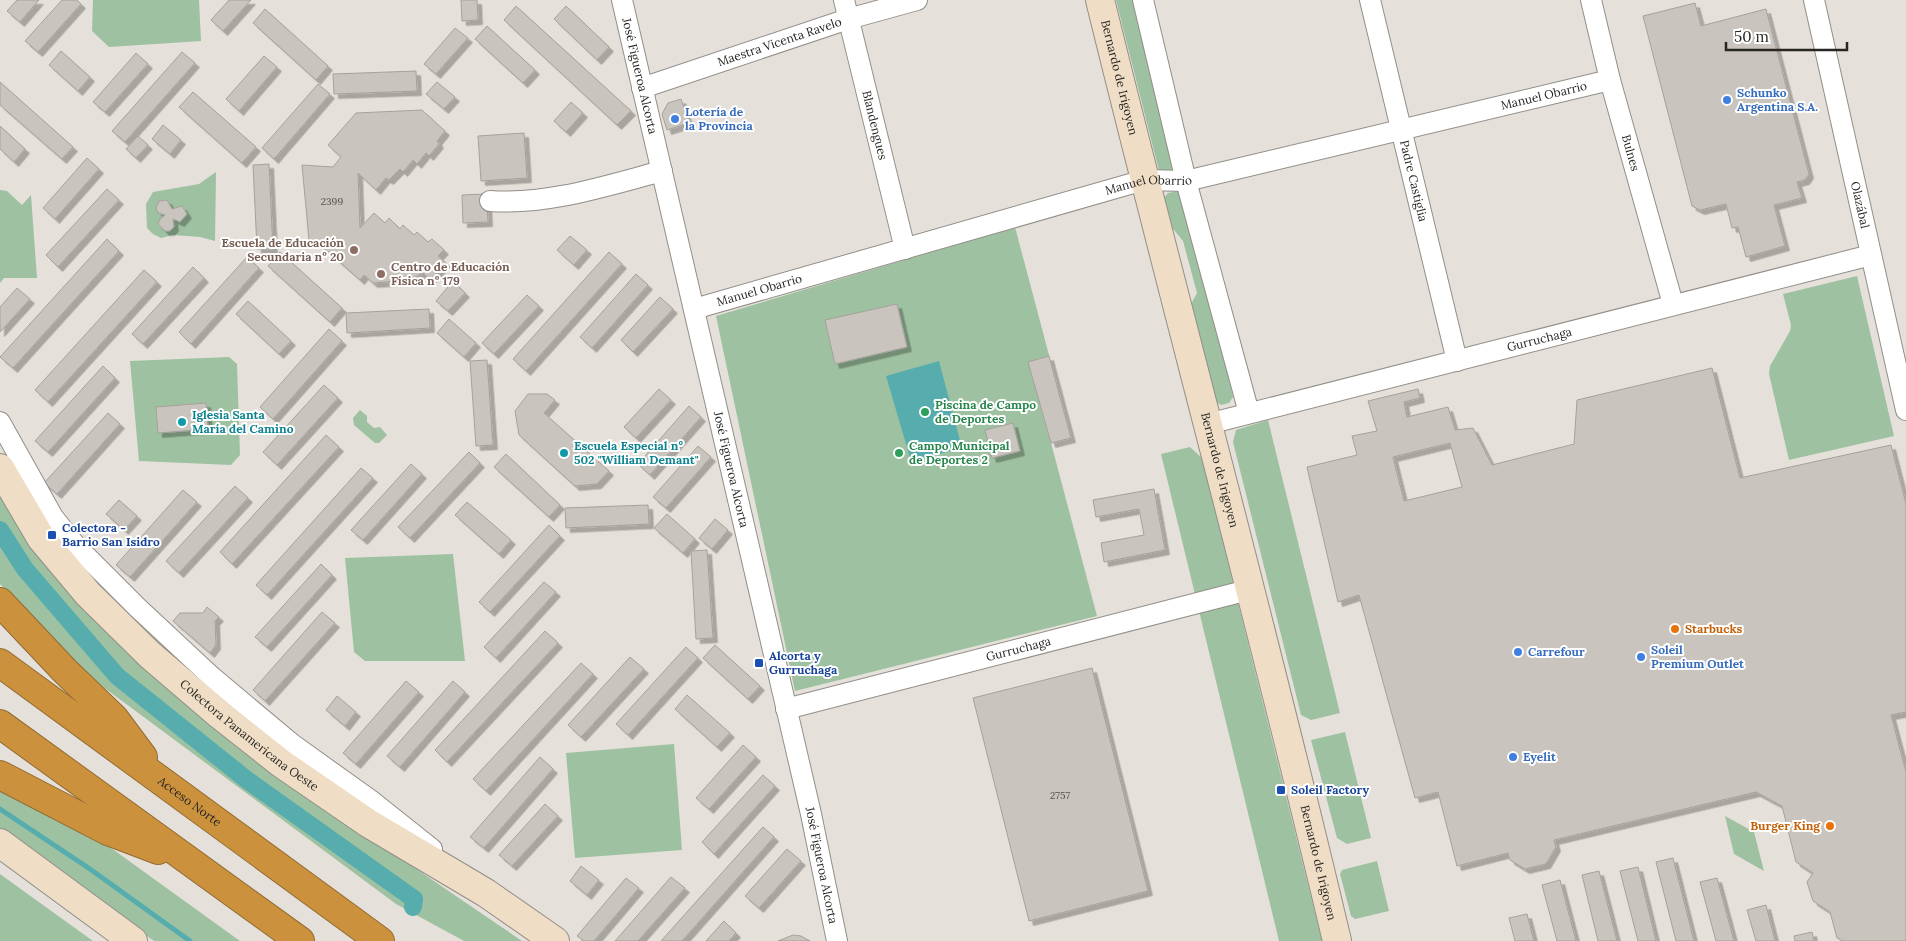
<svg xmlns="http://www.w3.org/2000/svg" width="1906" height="941" viewBox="0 0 1906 941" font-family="Lora,serif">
<defs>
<filter id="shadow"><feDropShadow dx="4.5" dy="4.5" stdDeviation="0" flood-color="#0004"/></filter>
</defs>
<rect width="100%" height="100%" fill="#e5e1da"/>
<!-- green -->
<path fill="#9ec1a1" d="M93,0H199L201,41L109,47L92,31Z
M1116,0H1135L1174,172L1159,171Z
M216,172L215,241L200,237L173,235L161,238L153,234L147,228L146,204L153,192L199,184Z
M0,190L7,191L22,205L31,195L37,278H4L0,283Z
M1179,191L1186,198L1233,397L1229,403L1221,405L1214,400L1190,306L1197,293L1183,241L1170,225L1163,199L1168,193Z
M1015,227L1071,438L1051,443L1097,616L795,691L716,316Z
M1857,276L1894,436L1789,460L1769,374L1770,366L1790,331L1791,325L1783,294Z
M229,357L237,364L240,455L231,465L139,461L130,361Z
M360,410L367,416V422L374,428L380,427L387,435L379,443H375L354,425L353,418Z
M1268,420L1340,713L1311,720L1301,715L1233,442L1236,430Z
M1190,447L1202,458L1322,941H1279L1161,454Z
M0,486L25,526L378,843L522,941H464L396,904L87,675L0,584Z
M453,554L465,661H365L354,652L345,558Z
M1345,732L1371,838L1347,844L1337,838L1311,740Z
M674,744L682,850L575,858L566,753Z
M0,786L93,835L240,941H154L0,833Z
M1725,816L1754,832L1764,871L1734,854Z
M1377,861L1389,911L1355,919L1351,916L1340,874L1342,870Z
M0,874L93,941H0Z"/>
<!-- water -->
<path fill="#57adae" d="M939,361L962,448L911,461L886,376Z"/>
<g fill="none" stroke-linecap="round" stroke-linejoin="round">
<!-- stream -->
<path stroke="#57adae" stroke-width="5" d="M0,809L90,869L190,941"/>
<!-- canal -->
<path stroke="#57adae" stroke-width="18" d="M0,530L25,569L117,676L247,780L414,899L413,907"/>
</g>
<!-- building -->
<path fill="#c9c5be" stroke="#a5a19b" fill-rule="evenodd" filter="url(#shadow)" d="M17,0H39L20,22L7,11Z
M62,0H77L81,4L38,52L25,41Z
M229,0H251L223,31L211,20Z
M461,0H477L478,20L462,21Z
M1695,3L1701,26L1766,9L1809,174L1805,180L1797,182L1802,198L1774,205L1785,246L1746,257L1738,227L1732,228L1726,204L1700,210L1692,206L1643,16Z
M516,6L631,111L617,125L504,20Z
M566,6L609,47L597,60L554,19Z
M265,9L328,66L316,80L253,23Z
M487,26L535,70L523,83L475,39Z
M455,28L468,38L436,74L424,64Z
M61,51L90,77L78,91L49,65Z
M182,52L195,63L125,142L112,131Z
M136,53L148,64L105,112L93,102Z
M264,56L277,67L239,111L226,99Z
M416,71L417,91L334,94L333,74Z
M0,82L73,147L62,159L0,105Z
M437,82L455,97L444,109L426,94Z
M318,84L330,94L274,159L262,148Z
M193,92L256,147L242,163L179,107Z
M681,99L689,123L667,130L662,114L668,103Z
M571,102L583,113L566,132L554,121Z
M422,110L445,131L437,141L439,144L429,156L426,153L417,164L413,160L403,172L400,169L389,180L386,178L376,190L358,173L360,228L374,213L385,223L389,218L400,229L403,225L414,235L417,232L428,242L432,239L444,250L438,256L446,263L430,280L423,273L409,280L373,283L364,275L360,280L315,240H309L302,165L333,167L341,157L328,145L356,113Z
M163,125L181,140L170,154L152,139Z
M0,126L25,149L14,162L0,149Z
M524,133L527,178L481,181L478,136Z
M138,136L148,145L136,158L126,149Z
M87,158L99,169L55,219L43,208Z
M269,164L273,249H257L253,165Z
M107,189L119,200L58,267L46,255Z
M484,194L487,202L488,222L463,223L462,195Z
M167,200L172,209L182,206L187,214L180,222L173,219L174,227L170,231H165L158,224L160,219L165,215L158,213L156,208L159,201Z
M570,236L587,250L574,265L557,250Z
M107,239L119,251L13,368L0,357Z
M280,252L342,308L330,322L268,266Z
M609,252L622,264L526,371L513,359Z
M247,257L259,268L191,344L179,332Z
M193,267L204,278L143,344L132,334Z
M144,270L157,282L48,402L35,390Z
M636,274L648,285L592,348L580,337Z
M453,281L465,293L448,311L436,301Z
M17,288L30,299L0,332V307Z
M527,295L539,306L494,354L482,343Z
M660,297L673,309L633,352L621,340Z
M248,301L291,341L279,354L236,314Z
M897,304L907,347L835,364L825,320Z
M429,309L430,328L347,333L346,313Z
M449,319L476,343L464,357L437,333Z
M329,329L342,341L273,419L260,407Z
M1049,356L1071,438L1051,443L1028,362Z
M487,360L493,445L476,446L470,361Z
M103,366L115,378L48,452L35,441Z
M1712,368L1740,478L1891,445L1906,504V712L1891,715L1906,772V941H1843L1837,938L1830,912L1813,901L1807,882L1813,873L1796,862L1782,806L1756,792L1554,840L1556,847L1546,864L1525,869L1510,860L1508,853L1457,866L1438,792L1415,798L1359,595L1338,602L1307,467L1357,455L1352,436L1377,431L1368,401L1418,389L1420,398L1404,402L1407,417L1448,407L1455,430L1473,428L1492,465L1574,444L1577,400ZM1450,443L1462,487L1404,501L1393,457Z
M324,385L338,398L277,465L263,452Z
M659,389L671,400L636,438L624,427Z
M528,394H547L555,400L544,413L609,471L597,484L575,486L519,435L515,411Z
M206,403L208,429L158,433L156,407Z
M689,406L701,417L650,475L638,464Z
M108,413L120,424L57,494L44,483Z
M1013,423L1020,451L992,458L985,430Z
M326,435L339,447L232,564L220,552Z
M698,446L711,457L666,508L653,497Z
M469,452L480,463L410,538L398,527Z
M506,454L560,505L549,517L494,467Z
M411,464L422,474L363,540L351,530Z
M361,468L373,478L267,595L256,585Z
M235,486L248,498L179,573L166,561Z
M1154,489L1165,550L1104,562L1101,543L1144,535L1139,509L1096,517L1093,500Z
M183,490L197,502L130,577L116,565Z
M119,500L137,516L124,530L106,514Z
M467,502L511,540L499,554L455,515Z
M648,505L649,524L566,528L565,508Z
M667,514L695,539L683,553L654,528Z
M715,519L728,530L712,549L699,538Z
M549,525L560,536L490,612L479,602Z
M707,550L713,638L696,639L691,551Z
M321,564L332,575L267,647L255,637Z
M544,582L556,592L496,658L484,647Z
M207,607L219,617L215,621L216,645L210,653L173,621L180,613H203Z
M322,612L335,623L265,701L253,690Z
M545,631L558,643L447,762L435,750Z
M715,645L760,686L748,699L703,658Z
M686,647L698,658L628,735L616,724Z
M630,657L644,669L581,737L568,725Z
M581,663L593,674L486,791L473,779Z
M1092,668L1148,891L1029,921L973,698Z
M406,681L419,692L356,764L343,753Z
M453,681L465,692L400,767L387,756Z
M687,695L730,733L717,747L675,709Z
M337,696L356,712L345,726L326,710Z
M743,745L756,757L709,809L696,798Z
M540,757L553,769L484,848L470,837Z
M763,775L775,786L714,854L702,842Z
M545,804L558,816L512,866L499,855Z
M763,827L774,837L682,941H661Z
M787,849L801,861L759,908L745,896Z
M1673,858L1694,941H1676L1656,862Z
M581,866L599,880L587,895L570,881Z
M1638,867L1656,941H1638L1620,871Z
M1599,871L1617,941H1598L1582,875Z
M671,877L685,888L638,941H615Z
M626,878L639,888L594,941H584L577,936Z
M1717,878L1734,941H1716L1700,882Z
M1560,880L1576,941H1557L1542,885Z
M1766,905L1775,941H1756L1747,910Z
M1527,914L1534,941H1515L1509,918Z
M724,921L736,933L729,941H706Z
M1812,932L1814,941H1795L1794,936Z
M793,935L801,936L810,941H778Z"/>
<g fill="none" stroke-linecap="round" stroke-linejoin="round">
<!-- street casing -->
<g stroke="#928e88" stroke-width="22">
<g id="street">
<path id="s1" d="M622,0L811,814L837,941"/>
<path id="s2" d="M844,0L905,249"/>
<path d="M1143,0L1186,181L1249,413"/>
<path id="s3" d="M1370,0L1457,361"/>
<path id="s4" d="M1591,0L1610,80L1673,304"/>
<path id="s5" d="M1814,0L1906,410"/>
<path id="s6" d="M642,88L848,19L917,0"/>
<path d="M490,201C548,205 605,186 662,171"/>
<path id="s7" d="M694,309L1144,180L1186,181L1610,80"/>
<path d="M0,422L53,517L76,546L138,608L212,677L292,744L373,802L432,849"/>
<path id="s8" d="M1208,424L1871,255"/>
<path id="s9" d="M786,709L1252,589"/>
</g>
</g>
<!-- secondary casing -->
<g stroke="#928e88" stroke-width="30">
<g id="secondary">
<path id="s10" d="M1100,0C1177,314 1263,626 1337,941"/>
<path id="s11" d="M0,468L41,538L88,594L150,655L220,715L282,764L368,823L486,893L555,941"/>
<path d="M0,843L133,941"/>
</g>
</g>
<!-- highway casing -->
<g stroke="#926c34" stroke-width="30">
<g id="highway">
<path d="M0,602L65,671L114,718L143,757"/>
<path id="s12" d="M0,663L380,941"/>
<path d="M0,724L300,941"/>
<path d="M0,775L108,831L158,850"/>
</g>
</g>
<!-- street -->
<use href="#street" stroke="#fff" stroke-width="20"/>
<!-- secondary -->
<use href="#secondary" stroke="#efdec5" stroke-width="28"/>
<!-- highway -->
<use href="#highway" stroke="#cb913d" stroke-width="28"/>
</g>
<!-- markers -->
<g fill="#3f7fe0" stroke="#fff" stroke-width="2">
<circle cx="1727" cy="100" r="5"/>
<circle cx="675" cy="119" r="5"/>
<circle cx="1518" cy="652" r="5"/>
<circle cx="1641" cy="657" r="5"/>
<circle cx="1513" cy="757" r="5"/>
</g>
<g fill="#8d6e63" stroke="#fff" stroke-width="2">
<circle cx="354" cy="250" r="5"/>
<circle cx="381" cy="274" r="5"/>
</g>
<g fill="#2e9e5b" stroke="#fff" stroke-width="2">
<circle cx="925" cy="412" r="5"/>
<circle cx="899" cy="453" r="5"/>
</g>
<g fill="#0f9aa8" stroke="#fff" stroke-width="2">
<circle cx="182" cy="422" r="5"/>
<circle cx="564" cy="453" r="5"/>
</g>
<g fill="#1a4fb4" stroke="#fff" stroke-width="2">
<rect x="47" y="530" width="10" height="10" rx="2.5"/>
<rect x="754" y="658" width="10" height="10" rx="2.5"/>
<rect x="1276" y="785" width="10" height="10" rx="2.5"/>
</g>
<g fill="#e8710a" stroke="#fff" stroke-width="2">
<circle cx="1675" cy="629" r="5"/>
<circle cx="1830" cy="826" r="5"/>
</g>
<g text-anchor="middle" stroke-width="4" stroke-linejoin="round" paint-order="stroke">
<!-- number labels -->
<g font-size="10" fill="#504e4a">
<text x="332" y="205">2399</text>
<text x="1060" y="799">2757</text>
</g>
<!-- street labels -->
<g font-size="12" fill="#282623" stroke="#fff">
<text dy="4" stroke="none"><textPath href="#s6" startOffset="145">Maestra Vicenta Ravelo</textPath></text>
<text dy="4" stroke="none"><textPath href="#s1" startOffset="78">José Figueroa Alcorta</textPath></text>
<text dy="4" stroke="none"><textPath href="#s10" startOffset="80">Bernardo de Irigoyen</textPath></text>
<text dy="4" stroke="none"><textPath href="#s7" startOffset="878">Manuel Obarrio</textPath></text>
<text dy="4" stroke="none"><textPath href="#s2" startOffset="129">Blandengues</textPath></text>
<text dy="4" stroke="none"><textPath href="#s4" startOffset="158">Bulnes</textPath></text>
<text dy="4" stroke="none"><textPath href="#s3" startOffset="186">Padre Castiglia</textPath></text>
<text dy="4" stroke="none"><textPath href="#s7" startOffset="472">Manuel Obarrio</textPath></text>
<text dy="4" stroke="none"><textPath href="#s5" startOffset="210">Olazábal</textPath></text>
<text dy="4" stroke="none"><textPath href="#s7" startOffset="68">Manuel Obarrio</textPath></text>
<text dy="4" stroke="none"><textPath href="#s8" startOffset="342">Gurruchaga</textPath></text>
<text dy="4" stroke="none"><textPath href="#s1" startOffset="482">José Figueroa Alcorta</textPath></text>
<text dy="4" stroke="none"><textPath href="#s10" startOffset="485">Bernardo de Irigoyen</textPath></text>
<text dy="4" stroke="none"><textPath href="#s9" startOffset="240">Gurruchaga</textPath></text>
<text dy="4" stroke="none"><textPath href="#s11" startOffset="369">Colectora Panamericana Oeste</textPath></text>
<text dy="4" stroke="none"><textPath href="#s12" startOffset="235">Acceso Norte</textPath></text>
<text dy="4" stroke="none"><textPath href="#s10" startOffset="890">Bernardo de Irigoyen</textPath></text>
<text dy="4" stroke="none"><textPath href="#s1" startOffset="888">José Figueroa Alcorta</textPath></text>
</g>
<!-- shop labels -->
<g font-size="12" font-weight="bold" fill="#366cbe" stroke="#fff" text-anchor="start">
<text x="1737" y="97">Schunko<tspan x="1737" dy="14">Argentina S.A.</tspan></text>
<text x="685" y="116">Lotería de<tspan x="685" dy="14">la Provincia</tspan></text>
<text x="1651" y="654">Soleil<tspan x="1651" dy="14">Premium Outlet</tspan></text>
<text x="1528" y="656">Carrefour</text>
<text x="1523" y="761">Eyelit</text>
</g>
<!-- education labels -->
<g font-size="12" font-weight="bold" fill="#785e54" stroke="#fff" text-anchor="end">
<text x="344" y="247">Escuela de Educación<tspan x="344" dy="14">Secundaria nº 20</tspan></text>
<text x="391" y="271" text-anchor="start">Centro de Educación<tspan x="391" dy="14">Física nº 179</tspan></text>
</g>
<!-- leisure labels -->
<g font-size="12" font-weight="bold" fill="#27864d" stroke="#fff" text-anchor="start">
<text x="935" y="409">Piscina de Campo<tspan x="935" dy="14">de Deportes</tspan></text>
<text x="909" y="450">Campo Municipal<tspan x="909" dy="14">de Deportes 2</tspan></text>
</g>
<!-- culture labels -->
<g font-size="12" font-weight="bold" fill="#0d838f" stroke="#fff" text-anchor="start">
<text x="192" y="419">Iglesia Santa<tspan x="192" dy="14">María del Camino</tspan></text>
<text x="574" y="450">Escuela Especial n°<tspan x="574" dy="14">502 "William Demant"</tspan></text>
</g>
<!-- transit labels -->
<g font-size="12" font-weight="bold" fill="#164399" stroke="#fff" text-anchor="start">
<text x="62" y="532">Colectora -<tspan x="62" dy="14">Barrio San Isidro</tspan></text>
<text x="769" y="660">Alcorta y<tspan x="769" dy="14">Gurruchaga</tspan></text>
<text x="1291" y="794">Soleil Factory</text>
</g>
<!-- food labels -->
<g font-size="12" font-weight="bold" fill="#c56008" stroke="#fff" text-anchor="start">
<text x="1685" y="633">Starbucks</text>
<text x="1820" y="830" text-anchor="end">Burger King</text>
</g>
</g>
<!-- scale -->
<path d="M1726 42v8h121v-8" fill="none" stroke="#282623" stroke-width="2.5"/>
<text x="1734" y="42" font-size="15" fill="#282623" stroke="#ffffff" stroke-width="4" paint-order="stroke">50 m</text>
</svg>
